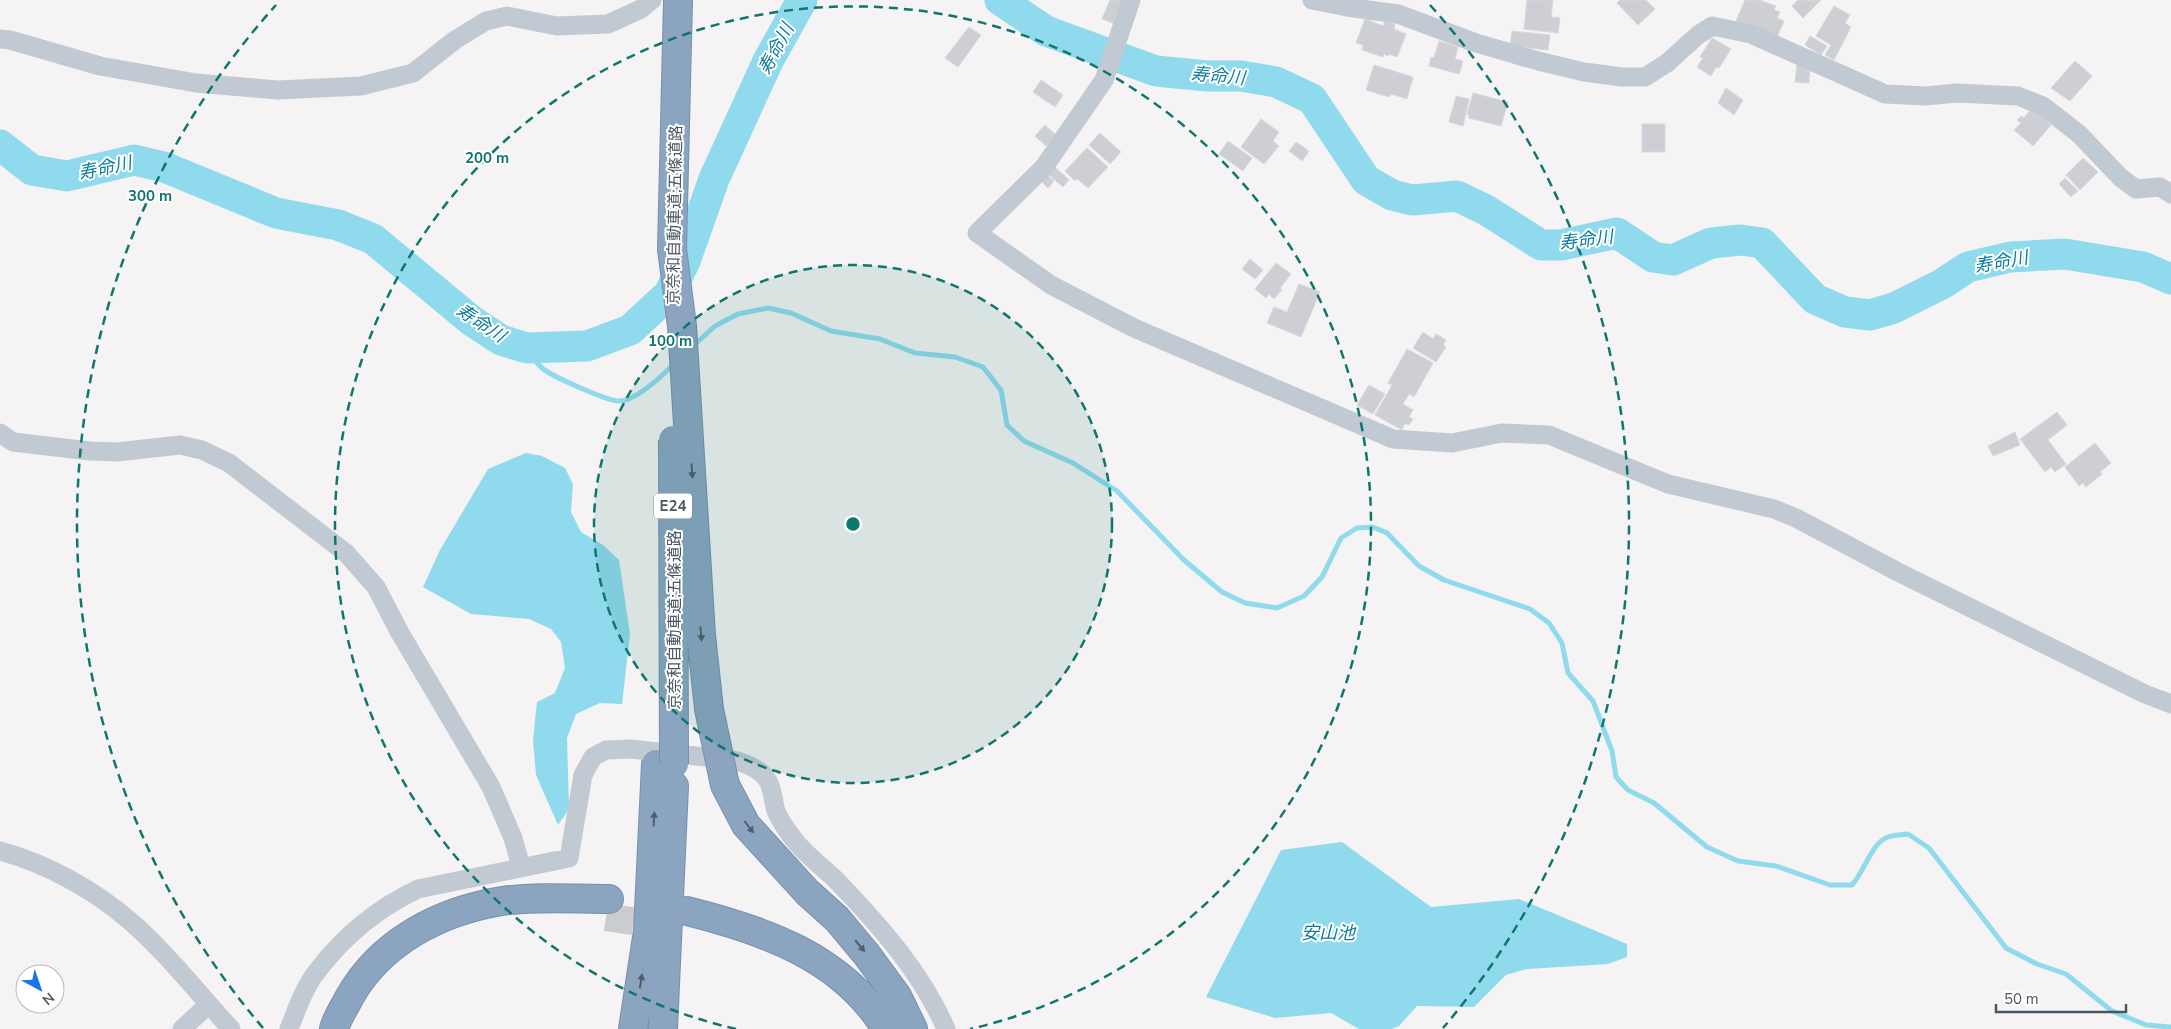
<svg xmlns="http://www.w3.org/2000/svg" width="2171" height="1029" viewBox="0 0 2171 1029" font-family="'Nunito Sans','Noto Sans JP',sans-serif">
<rect width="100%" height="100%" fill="#f5f3f3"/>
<!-- water -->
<path fill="#90daee" d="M526,453L542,456L565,468L573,484L571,512L581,532L603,545L619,560L630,634L622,704L600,703L576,714L567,738L569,809L558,825L536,775L533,740L537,702L555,693L565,668L561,642L551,629L529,619L471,614L423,587L440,550L488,469Z
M1342,842L1431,907L1519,899L1627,944V957L1608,964L1527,969L1506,975L1474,1007L1417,1006L1399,1026L1392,1029H1359L1331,1013L1275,1018L1206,997L1281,850Z"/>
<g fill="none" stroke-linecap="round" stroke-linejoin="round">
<!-- stream -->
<path stroke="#90daee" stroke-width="5" d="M692,347L715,326L738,314L768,308L791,313L831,331L880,339L915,353L955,357L983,367L1001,390L1007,425L1024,441L1073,463L1117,491L1184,560L1222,592L1245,603L1277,608L1304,596L1322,577L1341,538L1357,528L1373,527L1387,533L1419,566L1444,580L1530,609L1549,623L1562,643L1568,673L1593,701L1612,751L1616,777L1628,790L1654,803L1707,847L1738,861L1776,866L1830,885H1852C1865,871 1871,843 1888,837C1894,835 1902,835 1908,834L1929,848L2006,948L2037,964L2066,974L2112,1011L2146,1025L2171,1027
M527,348C531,354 535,362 541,367C548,375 608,401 618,401C635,402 664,374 675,363"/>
<!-- river -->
<path stroke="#90daee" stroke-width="31" d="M1000,0L1046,31L1156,71L1207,76H1241L1276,82L1312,99L1366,180L1392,195L1412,200L1457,196L1486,210L1541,245H1561L1617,233L1653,257L1673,260L1711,243L1741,240L1762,243L1815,299L1845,312L1870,315L1894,308L1942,284L1968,267L2010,257L2065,254L2143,267L2171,279
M0,145L32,170L67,176L134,160L164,167L276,213L338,225L373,239L472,321L501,340L527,348L587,346L630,330L669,294L685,261L714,179L768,61L802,0"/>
</g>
<!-- building -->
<path fill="#cdcfd5" stroke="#d7d9de" d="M1110,0H1122L1113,23L1102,19Z
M1527,0H1553L1551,17L1560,18L1558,33L1524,29Z
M1620,0H1646L1655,9L1638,25L1617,3Z
M1745,0H1759L1776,6L1774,10L1780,12L1777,18L1784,21L1777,37L1736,21Z
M1798,0H1821L1803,18L1792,6Z
M1834,6L1850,15L1845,23L1851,27L1834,60L1825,55L1831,45L1816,36Z
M1365,19L1383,26L1385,21L1395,24L1394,29L1406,34L1397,57L1389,54L1388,56L1384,54L1383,57L1362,50L1363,45L1356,43Z
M969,27L981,35L958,67L945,58Z
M1512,31L1550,35L1548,50L1510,46Z
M1810,36L1827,46L1821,55L1805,45Z
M1712,38L1731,49L1719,68L1716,67L1711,76L1697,67L1703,58L1700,57Z
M1439,41L1458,47L1455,59L1463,61L1459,74L1429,66L1431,57L1434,58Z
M2075,61L2092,76L2070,101L2051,88Z
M1797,64H1805V69H1810L1809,83L1795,82Z
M1374,65L1413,77L1407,99L1391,94L1389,97L1366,90Z
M1041,80L1063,95L1055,107L1033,92Z
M1726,88L1743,100L1734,115L1718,103Z
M1473,93L1508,102L1501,126L1469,118V115L1467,114Z
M1456,96L1469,99L1463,126L1449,122Z
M2032,108L2051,125L2033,146L2014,130L2021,123L2017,120L2021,116L2024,118Z
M1261,119L1279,132L1273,141L1279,146L1264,164L1241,147Z
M1642,124H1665V152H1642Z
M1045,125L1056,135L1046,146L1035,136Z
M1100,133L1121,152L1110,164L1089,145Z
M1228,141L1252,158L1243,171L1219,154Z
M1296,142L1309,151L1302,161L1289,151Z
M1087,148L1108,167L1088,188L1077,179L1075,181L1065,171Z
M2083,158L2098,172L2080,190L2066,175Z
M1054,166L1069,180L1063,187L1048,174Z
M1047,175L1054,181L1048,188L1041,181Z
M2065,178L2078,191L2071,197L2059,184Z
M1250,259L1263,270L1255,279L1242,269Z
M1276,263L1291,274L1280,288L1282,290L1274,299L1269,294L1266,298L1255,289Z
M1299,284L1320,292L1301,337L1267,323L1274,307L1287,312Z
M1423,332L1433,339L1436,334L1446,340L1443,345L1446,347L1436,362L1413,348Z
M1407,349L1433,363L1414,397L1409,394L1403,404L1413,410L1409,417L1413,419L1409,425L1405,423L1402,430L1375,415L1392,385L1388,383Z
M1369,385L1385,394L1373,414L1357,405Z
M2057,412L2067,425L2048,440L2066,464L2055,472L2051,467L2045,472L2020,439Z
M2015,432L2020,445L1993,456L1988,446Z
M2095,443L2111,463L2100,472L2102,474L2086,487L2083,483L2079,486L2065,467Z"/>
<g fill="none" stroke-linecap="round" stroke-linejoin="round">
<!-- motorway-tunnel -->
<path stroke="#caccce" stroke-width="28" stroke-dasharray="28 14" stroke-linecap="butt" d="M606,917L684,929"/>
<!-- motorway casing -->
<g stroke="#7690ad" stroke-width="30">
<path id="motorway" d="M672,249L678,0
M725,785L746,825L807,892L837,919L867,955L897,996L913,1029
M687,911C763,930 843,957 886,1029
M334,1029C337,1018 344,1008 349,998C380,942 440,911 502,901C537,896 574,899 609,899
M633,1029L648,931L656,764
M663,1029L674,786"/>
</g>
<!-- minor -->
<path stroke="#c1cad2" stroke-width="19" d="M1131,0L1104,80L1044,167L977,233L1051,285L1134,328L1393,439L1452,443L1502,433L1549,435L1668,484L1774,509L1796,518L1898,572L2145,694L2171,704
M1312,0L1347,7L1398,14L1476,43L1538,61L1584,72L1622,77H1645L1667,63L1698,35L1712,26L1751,34L1885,94L1925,96L1957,93L2018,96L2043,106L2079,134L2121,178L2136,189L2160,187L2171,194
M0,39L10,40L100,66L196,83L278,90L361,86L413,73L455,40L486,21L507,16L557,26L608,24L641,9L652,0
M0,433L13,442L90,451L117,452L180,445L202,450L229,463L346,553L376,587L400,633L491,787L513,838L521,867
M0,851C47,864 93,889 130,921C167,953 198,993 231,1029
M182,1029L208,1005
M289,1029C297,1009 304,987 318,970C345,935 378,908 418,889L569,858L583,775L593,757L606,750L630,749L733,760C746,763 762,770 768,781C773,790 773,801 776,811C780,820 786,829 792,837C804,854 823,867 838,882C880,926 922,973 946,1029"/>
<!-- motorway -->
<use href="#motorway" stroke="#8ba5c1" stroke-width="28"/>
<!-- motorway-bridge casing -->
<g stroke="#7690ad" stroke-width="30" stroke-linecap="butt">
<path id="motorway-bridge" d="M672,249L682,326L701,635L709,709L725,785
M673,440L674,764"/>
</g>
<!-- motorway-bridge -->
<use href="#motorway-bridge" stroke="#8ba5c1" stroke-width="28"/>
</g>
<!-- one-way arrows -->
<defs><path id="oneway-solid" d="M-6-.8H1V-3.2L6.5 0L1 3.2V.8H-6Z" transform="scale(1.25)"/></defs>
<g fill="#505e6b">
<use href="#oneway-solid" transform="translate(692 471) rotate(86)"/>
<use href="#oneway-solid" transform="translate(701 634) rotate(85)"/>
<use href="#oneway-solid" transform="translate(654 819) rotate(-87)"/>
<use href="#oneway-solid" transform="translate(749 827) rotate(53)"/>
<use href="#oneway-solid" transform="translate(860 946) rotate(50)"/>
<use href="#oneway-solid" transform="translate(641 981) rotate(-81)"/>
</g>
<!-- distance rings -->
<circle cx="853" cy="524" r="259" fill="#0f766e" fill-opacity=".12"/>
<g fill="none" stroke="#0f766e" stroke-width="2.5" stroke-dasharray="9 6">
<circle cx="853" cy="524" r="259"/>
<path d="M736 1029A518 518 0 1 1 970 1029"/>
<path d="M263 1028A776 776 0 0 1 276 5M1430 5A776 776 0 0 1 1443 1028"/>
</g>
<g text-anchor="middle" stroke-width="4" stroke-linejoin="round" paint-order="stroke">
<!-- shield labels -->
<rect fill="#fff" stroke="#808990" stroke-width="1" x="654" y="493.5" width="38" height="25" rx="4"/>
<g font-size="15" font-weight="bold" fill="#4a5661">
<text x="673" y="511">E24</text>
</g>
<!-- street labels -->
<g font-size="16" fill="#4a5661" stroke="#fff">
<text transform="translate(674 215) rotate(-89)" y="6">京奈和自動車道;五條道路</text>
<text transform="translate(674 620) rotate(-90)" y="6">京奈和自動車道;五條道路</text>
</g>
<!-- water labels -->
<g font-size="18" font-style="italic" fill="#0c7c9b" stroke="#fff">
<text transform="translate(776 49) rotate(-62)" y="6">寿命川</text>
<text transform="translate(1218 76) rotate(5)" y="6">寿命川</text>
<text transform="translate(105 168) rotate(-12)" y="6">寿命川</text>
<text transform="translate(1586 240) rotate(-7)" y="6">寿命川</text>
<text transform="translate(2001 262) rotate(-10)" y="6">寿命川</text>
<text transform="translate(481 323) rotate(33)" y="6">寿命川</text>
<text x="1328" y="939">安山池</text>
</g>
</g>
<circle cx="853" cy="524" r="8" fill="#0f766e" stroke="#fff" stroke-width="2.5"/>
<g font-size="15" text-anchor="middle" font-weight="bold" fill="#0f766e" stroke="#fff" stroke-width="4" stroke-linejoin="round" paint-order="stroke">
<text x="487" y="163">200 m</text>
<text x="150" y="201">300 m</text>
<text x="670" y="346">100 m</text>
</g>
<!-- north arrow -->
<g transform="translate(40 989) rotate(140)"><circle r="24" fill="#ffffff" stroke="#b7bbc0"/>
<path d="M0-4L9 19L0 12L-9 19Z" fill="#1a73e8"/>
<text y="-8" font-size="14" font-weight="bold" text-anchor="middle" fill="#4a5661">N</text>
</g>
<!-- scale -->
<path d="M1996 1004v8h130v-8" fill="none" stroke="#4a5661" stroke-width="2.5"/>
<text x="2004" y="1004" font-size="15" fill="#4a5661" stroke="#ffffff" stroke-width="4" paint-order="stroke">50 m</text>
</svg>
